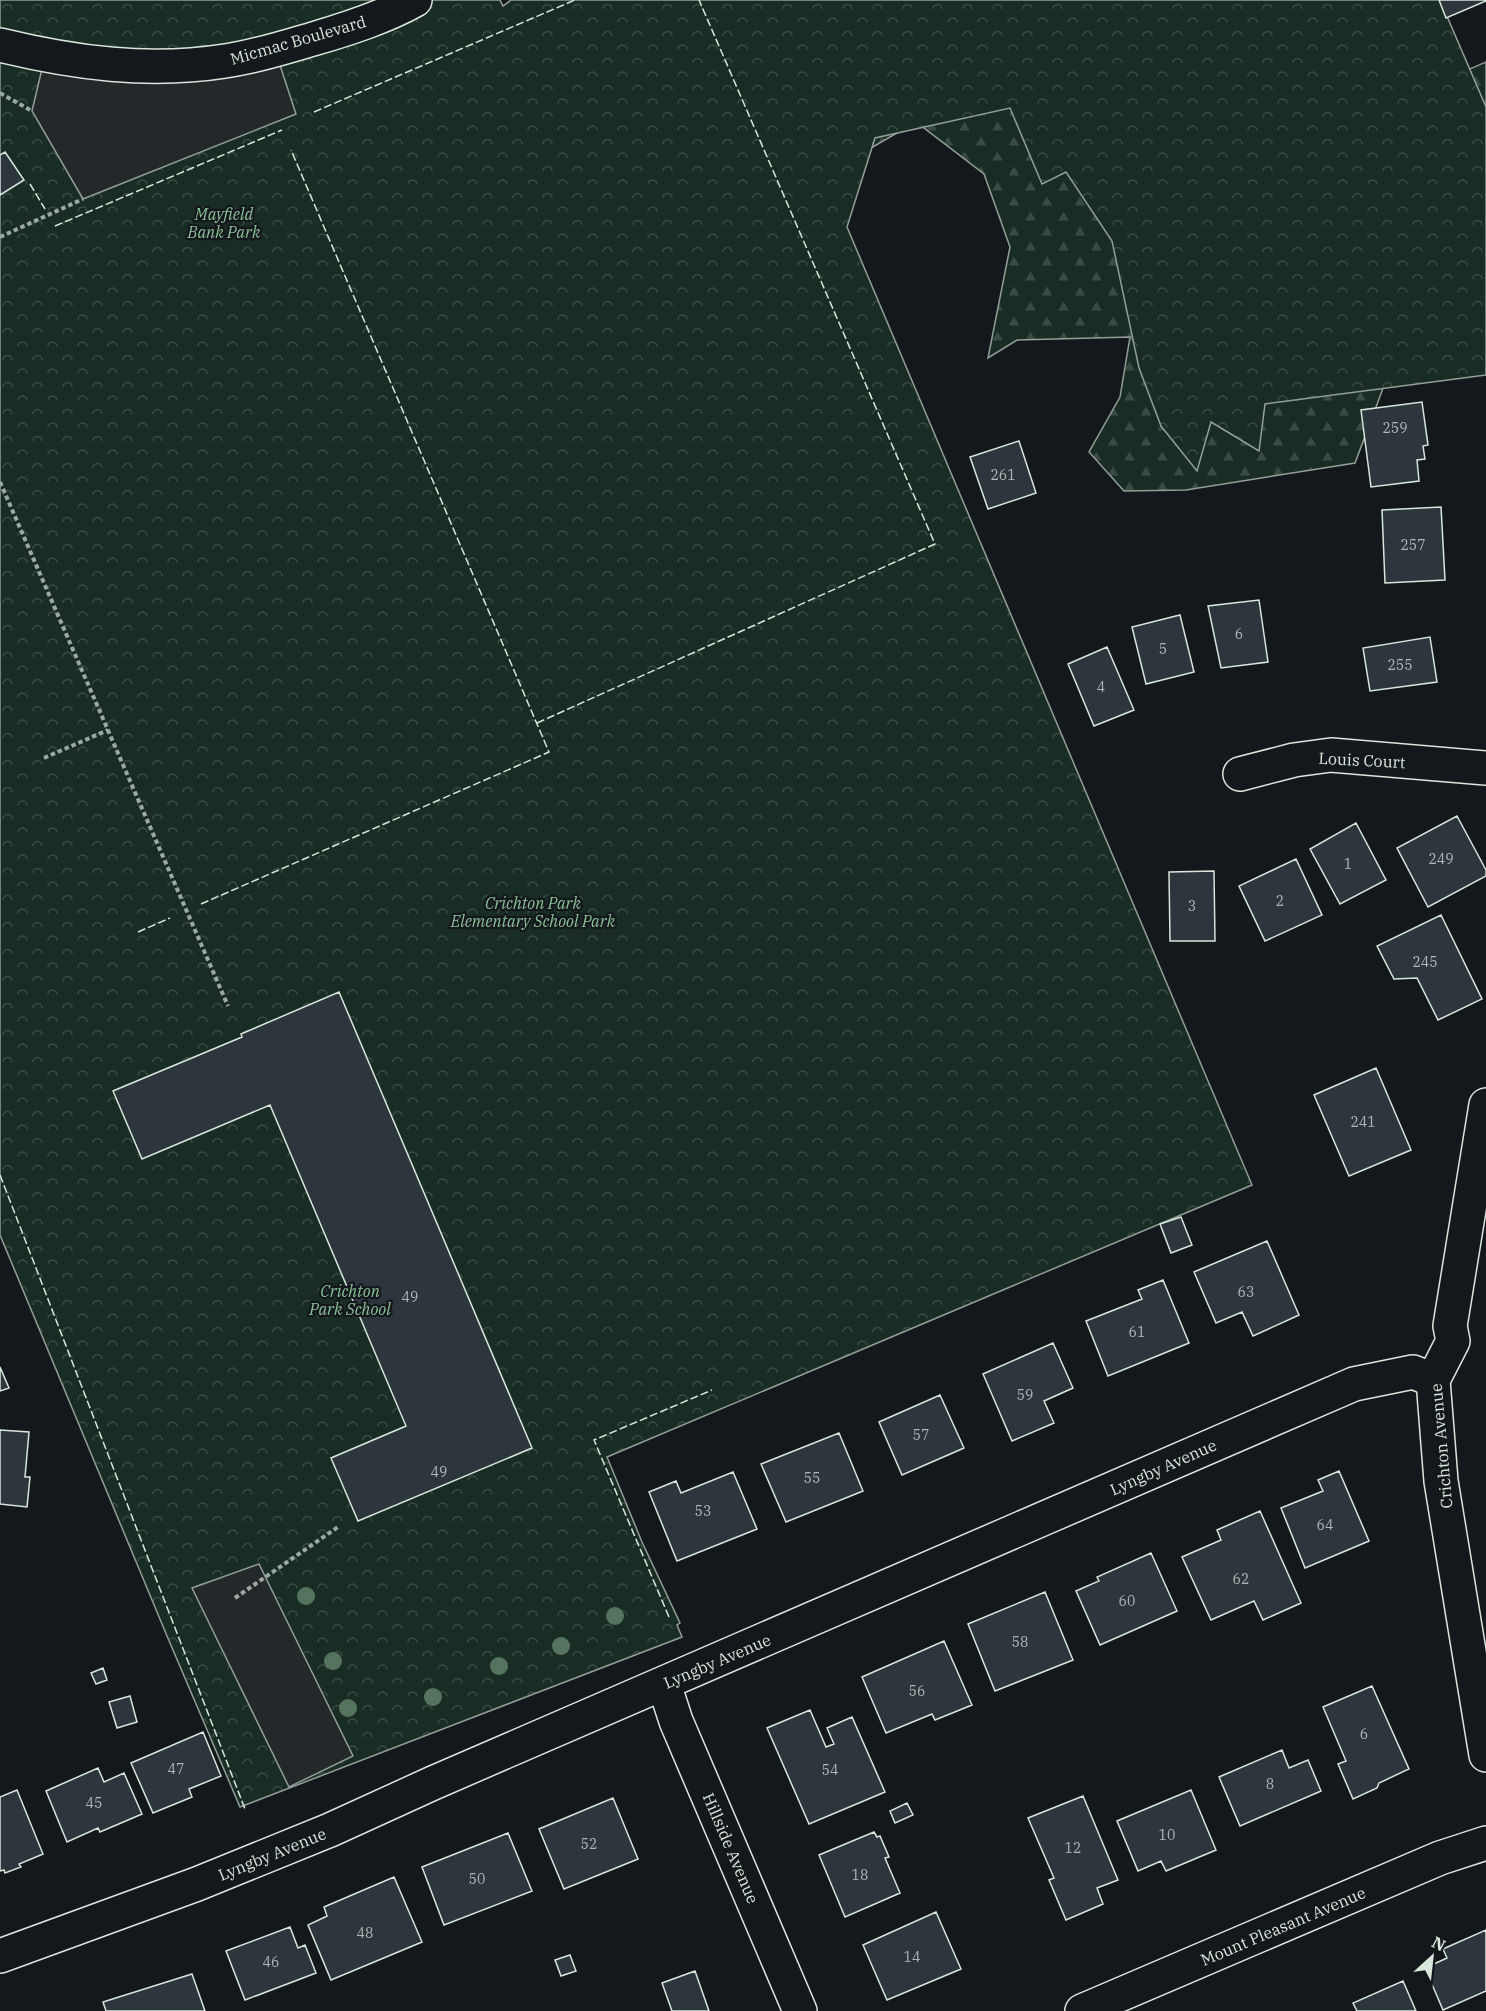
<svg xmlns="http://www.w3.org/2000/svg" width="1486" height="2011" viewBox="0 0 1486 2011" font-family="'IBM Plex Serif',serif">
<defs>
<pattern id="forest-firs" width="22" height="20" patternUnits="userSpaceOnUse" patternTransform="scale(1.5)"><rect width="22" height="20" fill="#1a2d24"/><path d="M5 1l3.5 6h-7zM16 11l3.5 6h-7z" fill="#3b4b43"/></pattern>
<pattern id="park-crowns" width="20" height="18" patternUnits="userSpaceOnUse" patternTransform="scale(1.5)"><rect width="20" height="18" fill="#1a2d24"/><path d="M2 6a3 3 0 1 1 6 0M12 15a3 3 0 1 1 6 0" fill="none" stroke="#3b4b43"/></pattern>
</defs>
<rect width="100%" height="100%" fill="#14181c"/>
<!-- forest -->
<path fill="url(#forest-firs)" stroke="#939e99" stroke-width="1.5" d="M727,0L1341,124L1486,62V347L1385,383L1355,463L1186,490L1124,491L1089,452L1120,397L1130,337L1017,340L988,358L1010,247L984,174L916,122L807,185Z"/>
<!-- park -->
<path fill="url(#park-crowns)" stroke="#939e99" stroke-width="1.5" d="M0,0H500L503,6L511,0H1440L1486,107V375L1265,404L1259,451L1211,422L1197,471L1161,426L1139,368L1112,241L1066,172L1042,184L1010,108L875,138L847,227L1252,1185L607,1457L642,1542L680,1623L677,1625L682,1637L240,1807L167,1636L0,1235Z"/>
<!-- parking -->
<path fill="#24282b" stroke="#939e99" stroke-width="1.5" d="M275,50L296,114L83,199L32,111L45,56Z
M259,1564L353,1756L289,1787L192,1588Z"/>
<!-- building -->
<path fill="#2c363c" stroke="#d8e6dc" stroke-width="1.5" d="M1439,0H1486V1L1446,18Z
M5,152L24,180L0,195V155Z
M1422,402L1428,445L1423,446L1425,459L1417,460L1419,481L1371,487L1361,410Z
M1019,441L1036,493L988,509L970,457Z
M1441,507L1445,580L1385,583L1382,510Z
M1259,600L1268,662L1221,668L1208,606Z
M1180,615L1194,672L1146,684L1132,627Z
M1430,637L1437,682L1370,691L1363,648Z
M1107,647L1134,710L1094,726L1068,664Z
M1457,816L1486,870V876L1428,907L1397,848Z
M1356,823L1386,880L1340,904L1310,849Z
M1296,859L1322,915L1265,941L1239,886Z
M1214,871L1215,941H1170L1169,872Z
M1441,915L1482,999L1438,1020L1417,978L1394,979L1377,946Z
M339,992L532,1448L358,1521L331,1458L406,1426L270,1105L142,1159L113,1091L242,1037L241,1034Z
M1376,1068L1411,1150L1349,1176L1314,1095Z
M1181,1217L1192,1245L1171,1253L1160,1224Z
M1267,1241L1299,1315L1253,1336L1242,1312L1216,1323L1194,1272Z
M1163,1280L1189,1343L1108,1376L1086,1321L1142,1299L1138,1290Z
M1053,1343L1073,1388L1044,1401L1054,1423L1012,1441L983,1374Z
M0,1367L9,1388L0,1391Z
M940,1395L964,1448L902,1475L879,1422Z
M0,1430L29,1432L25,1477H30L27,1507L0,1504Z
M839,1433L863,1491L786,1522L761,1464Z
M1339,1471L1369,1541L1305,1568L1281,1508L1323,1491L1318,1480Z
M733,1472L757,1529L677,1561L649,1492L676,1481L681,1493Z
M1260,1511L1301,1603L1263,1620L1254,1601L1211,1620L1182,1557L1221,1540L1217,1530Z
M1151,1553L1177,1611L1100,1645L1076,1591L1099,1581L1097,1577Z
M1045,1592L1073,1660L995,1691L968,1624Z
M944,1641L972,1705L935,1720L932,1714L886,1733L862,1677Z
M103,1668L107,1680L96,1684L91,1673Z
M1372,1686L1409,1769L1379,1783L1377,1788L1353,1799L1338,1764L1346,1761L1323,1707Z
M130,1696L137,1722L117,1728L109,1702Z
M810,1710L826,1747L834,1744L827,1728L852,1717L885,1792L809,1824L767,1728Z
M203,1732L221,1776L189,1789L192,1797L153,1813L131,1763Z
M1282,1750L1289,1768L1308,1760L1321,1791L1240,1826L1219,1777Z
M98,1768L104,1782L124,1773L142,1814L100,1832L98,1828L67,1842L46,1791Z
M17,1790L43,1854L19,1864L21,1867L5,1873L4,1870L0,1871V1797Z
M1191,1790L1216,1850L1166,1871L1161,1861L1138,1871L1117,1821Z
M1083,1796L1118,1880L1097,1888L1103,1904L1066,1920L1049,1880L1054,1878L1028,1818Z
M613,1798L638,1859L564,1889L539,1829Z
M907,1803L913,1815L895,1823L890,1811Z
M874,1832L877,1837L880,1836L889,1857L885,1858L900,1893L845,1917L819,1855Z
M508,1833L532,1891L444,1925L422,1867Z
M394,1877L422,1942L331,1980L308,1925L327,1916L324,1907Z
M936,1912L961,1969L887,2000L863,1945Z
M290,1927L298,1948L305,1945L316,1973L245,2000L226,1951Z
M1486,1930V1991L1443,2010L1425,1968L1447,1958L1443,1949Z
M570,1955L576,1971L561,1976L555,1960Z
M695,1971L709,2011H672L662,1983Z
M192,1974L205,2011H106L103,2002Z
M1403,1981L1416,2011H1357L1353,2003Z"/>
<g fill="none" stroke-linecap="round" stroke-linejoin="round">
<!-- minor casing -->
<g stroke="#d8e6dc" stroke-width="36">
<path id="minor" d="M1240,774L1294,760L1331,755L1486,768
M1486,1105L1450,1326L1453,1341L1433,1380L1441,1481L1486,1755
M664,1684L676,1721L800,2011
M0,1956L197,1884L330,1830L433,1783L1354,1384L1413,1372L1433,1380
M1082,2011L1440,1858L1486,1843"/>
</g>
<!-- tertiary casing -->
<g stroke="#d8e6dc" stroke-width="36">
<path id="tertiary" d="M0,45C74,63 149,73 225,61C255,57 285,47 313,39C347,29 385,17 415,0"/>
</g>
<!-- path -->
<path stroke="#9da8a2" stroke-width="4" stroke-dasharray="4.5 3" stroke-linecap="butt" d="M0,93L32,111
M0,237L83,199
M0,482L228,1006
M44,758L108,730
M235,1598L338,1527"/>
<!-- minor -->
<use href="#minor" stroke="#14181c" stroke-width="33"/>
<!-- tertiary -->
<use href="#tertiary" stroke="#14181c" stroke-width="33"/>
<!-- fence -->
<path stroke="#d8e6dc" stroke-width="1.5" stroke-dasharray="8 3" stroke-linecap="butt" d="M314,112L575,0
M30,184L45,209
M55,226L282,130
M537,723L935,544L699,0
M201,904L549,752L291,150
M138,932L170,918
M0,1175L245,1809
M669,1617L594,1440L712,1390"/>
</g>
<!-- trees -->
<g fill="#55745f">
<circle cx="306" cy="1596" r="9"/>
<circle cx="615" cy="1616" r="9"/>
<circle cx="561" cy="1646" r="9"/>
<circle cx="333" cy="1661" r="9"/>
<circle cx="499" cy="1666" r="9"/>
<circle cx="433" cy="1697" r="9"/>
<circle cx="348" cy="1708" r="9"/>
</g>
<g text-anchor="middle" stroke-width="4.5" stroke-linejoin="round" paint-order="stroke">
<!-- number labels -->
<g font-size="14" fill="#adbab4">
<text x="1395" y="433">259</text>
<text x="1003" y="480">261</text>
<text x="1413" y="550">257</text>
<text x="1239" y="639">6</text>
<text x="1163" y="654">5</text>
<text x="1400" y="670">255</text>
<text x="1101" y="692">4</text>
<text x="1441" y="864">249</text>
<text x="1348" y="869">1</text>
<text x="1280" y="906">2</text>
<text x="1192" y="911">3</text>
<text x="1425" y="967">245</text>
<text x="1363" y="1127">241</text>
<text x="1246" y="1297">63</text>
<text x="410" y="1302">49</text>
<text x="1137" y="1337">61</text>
<text x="1025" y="1400">59</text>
<text x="921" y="1440">57</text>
<text x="439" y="1477">49</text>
<text x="812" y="1483">55</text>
<text x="703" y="1516">53</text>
<text x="1325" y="1530">64</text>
<text x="1241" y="1584">62</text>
<text x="1127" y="1606">60</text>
<text x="1020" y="1647">58</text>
<text x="917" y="1696">56</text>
<text x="1364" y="1739">6</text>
<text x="176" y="1774">47</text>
<text x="830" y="1775">54</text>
<text x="1270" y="1789">8</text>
<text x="94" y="1808">45</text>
<text x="1167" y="1840">10</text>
<text x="589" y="1849">52</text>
<text x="1073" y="1853">12</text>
<text x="860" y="1880">18</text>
<text x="477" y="1884">50</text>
<text x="365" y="1938">48</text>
<text x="912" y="1962">14</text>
<text x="271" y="1967">46</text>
</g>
<!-- street labels -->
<g font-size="16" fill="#d8e6dc" stroke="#14181c">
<text transform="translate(298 40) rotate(-16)" y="6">Micmac Boulevard</text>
<text transform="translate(1362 760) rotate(3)" y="6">Louis Court</text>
<text transform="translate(1441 1446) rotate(-95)" y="6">Crichton Avenue</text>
<text transform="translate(1163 1467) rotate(-24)" y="6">Lyngby Avenue</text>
<text transform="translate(717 1661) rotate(-23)" y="6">Lyngby Avenue</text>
<text transform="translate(731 1848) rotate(67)" y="6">Hillside Avenue</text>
<text transform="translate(272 1854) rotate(-22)" y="6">Lyngby Avenue</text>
<text transform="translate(1283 1926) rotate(-23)" y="6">Mount Pleasant Avenue</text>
</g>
<!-- park labels -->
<g font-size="16" font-style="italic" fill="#8ac095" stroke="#14181c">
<text x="224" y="220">Mayfield<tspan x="224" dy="18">Bank Park</tspan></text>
<text x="533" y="909">Crichton Park<tspan x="533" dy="18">Elementary School Park</tspan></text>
<text x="350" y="1297">Crichton<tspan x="350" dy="18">Park School</tspan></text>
</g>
</g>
<!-- north arrow -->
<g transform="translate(1432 1957) rotate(27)" stroke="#14181c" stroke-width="4.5" paint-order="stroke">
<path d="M0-4.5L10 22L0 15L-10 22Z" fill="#d8e6dc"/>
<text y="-9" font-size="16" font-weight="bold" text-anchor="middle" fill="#d8e6dc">N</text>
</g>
</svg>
